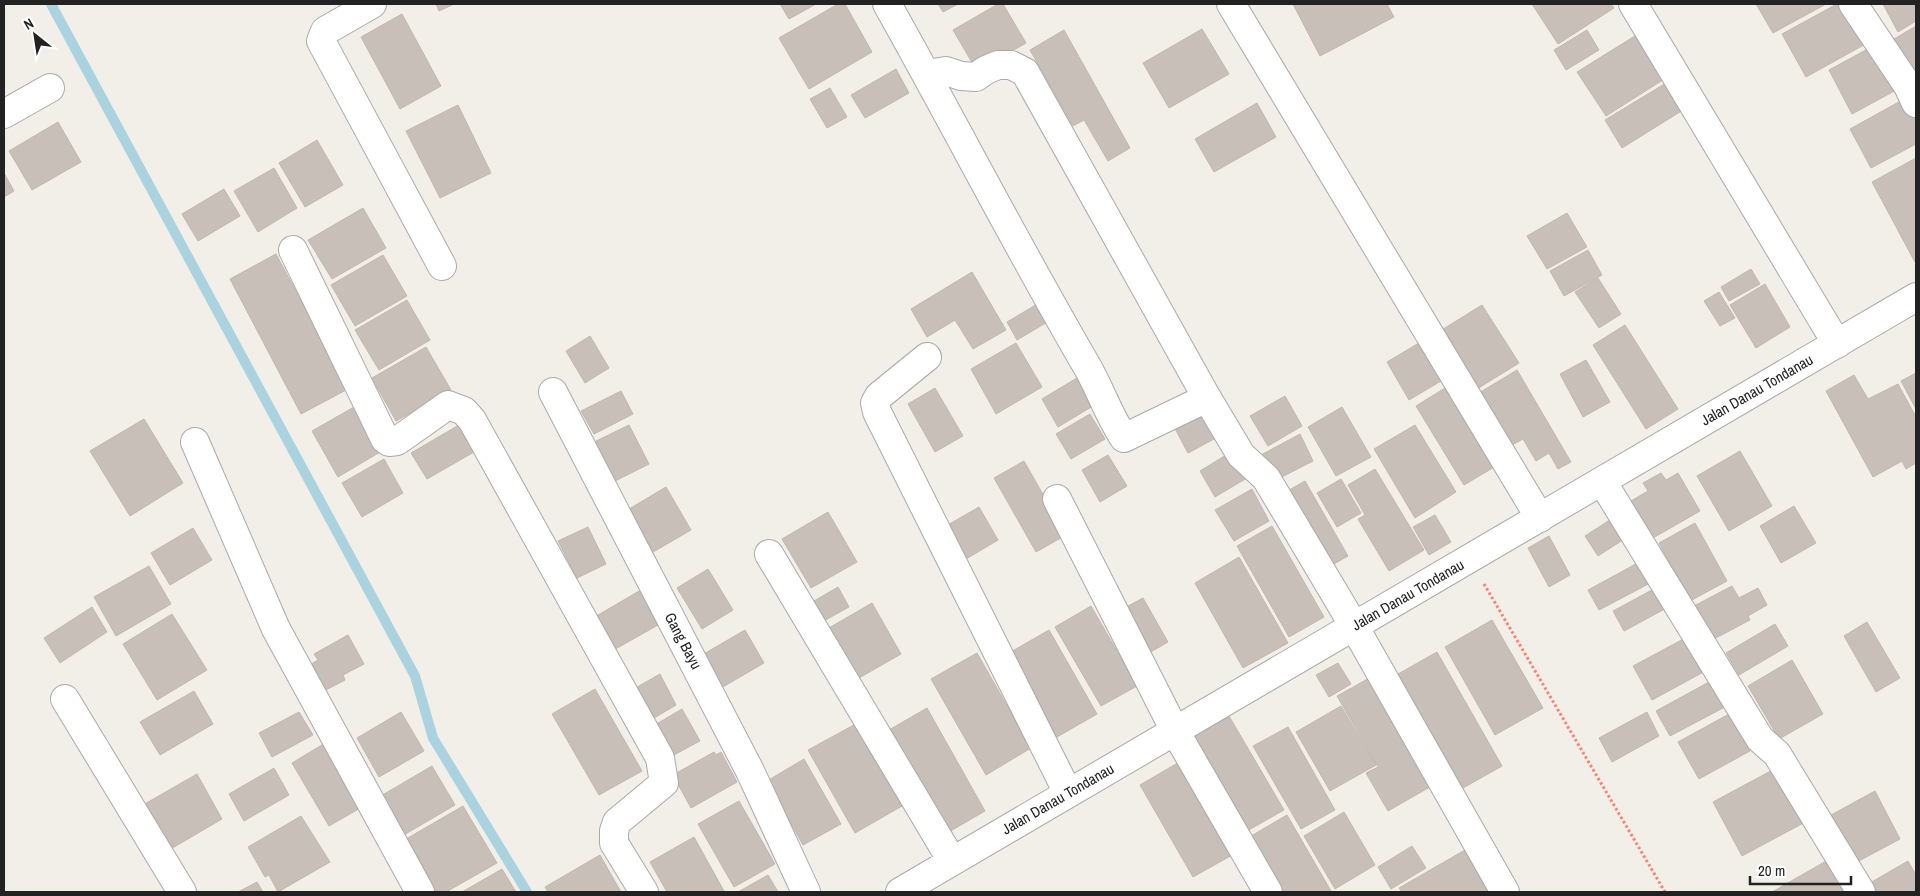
<svg xmlns="http://www.w3.org/2000/svg" width="1920" height="896" viewBox="0 0 1920 896" font-family="'Archivo Narrow',sans-serif">
<rect width="100%" height="100%" fill="#f2efe9"/>
<g fill="none" stroke-linecap="round" stroke-linejoin="round">
<!-- stream -->
<path stroke="#aad3df" stroke-width="10" d="M51,4L415,676L433,738L527,892"/>
</g>
<!-- building -->
<path fill="#c7bfb8" stroke="#c4b6ab" d="M436,4H454L439,11Z
M780,4H816L789,19Z
M838,4H845L872,52L809,89L779,38Z
M938,4H958L943,12Z
M998,4H1003L1026,43L977,71L953,30Z
M1293,4H1387L1394,17L1320,56Z
M1532,4H1611L1614,8L1558,44Z
M1756,4H1826L1773,33Z
M1837,4H1851L1871,41L1806,77L1782,34Z
M1883,4H1916V21L1898,32Z
M402,14L441,86L400,109L361,37Z
M1916,26V70L1908,75L1889,42Z
M1202,29L1229,74L1169,108L1143,63Z
M1064,30L1130,148L1108,161L1084,120L1073,126L1030,50Z
M1587,30L1599,50L1566,70L1554,50Z
M1638,34L1666,78L1606,116L1577,72Z
M1875,45L1898,89L1852,114L1829,70Z
M896,69L909,93L865,118L851,95Z
M1666,83L1683,110L1622,148L1605,120Z
M830,88L847,117L827,128L810,99Z
M1906,98L1916,117V144L1871,168L1850,129Z
M1257,103L1276,137L1214,172L1195,139Z
M458,105L491,173L440,198L406,131Z
M58,122L81,162L32,190L9,151Z
M317,140L343,185L305,207L279,163Z
M1916,158V264L1872,182Z
M274,168L297,208L258,232L234,191Z
M4,173L14,191L4,197Z
M224,189L240,216L198,241L182,214Z
M363,208L386,248L332,279L308,240Z
M1567,213L1587,247L1547,269L1527,236Z
M1588,250L1602,275L1564,296L1550,271Z
M276,254L348,389L301,414L230,279Z
M383,255L407,296L355,326L331,285Z
M1751,269L1760,284L1729,301L1721,287Z
M972,272L1006,330L973,349L955,320L927,337L911,309Z
M1598,278L1621,314L1599,328L1575,292Z
M1765,284L1790,327L1756,348L1730,305Z
M1719,292L1735,318L1720,326L1704,301Z
M407,300L430,340L379,370L355,330Z
M1039,303L1049,321L1017,340L1007,322Z
M1482,305L1519,363L1469,394L1432,336Z
M1625,325L1678,409L1646,429L1593,345Z
M590,336L609,368L585,383L566,351Z
M1424,340L1446,378L1409,400L1387,362Z
M1016,343L1042,387L996,414L971,369Z
M426,347L451,390L396,421L372,378Z
M1586,360L1610,402L1583,417L1560,374Z
M1517,370L1571,462L1558,469L1549,453L1536,461L1523,439L1510,446L1479,393Z
M1916,373V409L1901,381Z
M1854,375L1868,399L1898,384L1916,417V463L1906,469L1902,461L1873,477L1826,391Z
M1077,378L1093,406L1058,427L1042,399Z
M1453,383L1501,463L1464,485L1416,406Z
M935,388L963,436L935,452L908,404Z
M621,391L633,414L594,434L581,411Z
M1285,396L1302,426L1268,446L1250,416Z
M354,407L380,452L338,477L312,431Z
M1342,407L1371,457L1336,476L1308,427Z
M1200,408L1216,438L1188,453L1172,423Z
M1090,414L1105,439L1071,459L1056,434Z
M144,419L183,483L130,516L90,451Z
M459,425L474,452L427,479L411,453Z
M629,425L649,464L605,486L586,446Z
M1415,425L1456,492L1415,518L1374,449Z
M1300,434L1313,461L1274,481L1261,455Z
M1740,451L1772,506L1729,531L1697,476Z
M1231,452L1247,478L1215,497L1200,471Z
M1108,455L1127,486L1100,502L1082,470Z
M384,459L403,493L362,517L342,483Z
M1024,461L1066,535L1036,552L994,478Z
M1375,469L1424,550L1389,571L1358,519L1365,515L1348,485Z
M1661,473L1666,480L1678,473L1700,511L1646,542L1624,505L1648,491L1643,483Z
M1341,479L1361,513L1337,527L1317,493Z
M1305,481L1348,556L1325,569L1282,494Z
M666,487L691,530L648,555L624,512Z
M1252,489L1269,521L1234,541L1215,510Z
M1794,506L1816,543L1781,563L1760,526Z
M979,507L998,540L966,559L946,526Z
M828,512L857,562L811,588L782,539Z
M1435,515L1451,542L1429,555L1413,527Z
M1616,516L1629,536L1598,556L1585,536Z
M1695,523L1727,581L1690,601L1659,543Z
M1272,526L1324,617L1289,637L1237,546Z
M588,527L606,564L577,578L558,541Z
M193,528L212,560L170,585L151,553Z
M1549,536L1570,575L1549,587L1528,548Z
M1239,557L1288,643L1243,668L1195,583Z
M1645,559L1656,580L1599,610L1588,590Z
M149,566L171,604L116,636L94,597Z
M708,569L733,610L702,629L677,588Z
M1663,584L1674,604L1624,631L1613,611Z
M1732,586L1739,598L1758,588L1767,605L1748,616L1750,620L1712,640L1694,606Z
M646,587L665,621L612,651L593,618Z
M838,587L849,607L820,623L809,604Z
M1143,598L1168,642L1142,657L1117,612Z
M872,603L901,654L852,682L822,632Z
M1091,606L1137,686L1101,706L1055,627Z
M92,607L107,632L60,663L44,638Z
M172,614L207,670L157,700L123,644Z
M1492,620L1543,708L1495,735L1445,647Z
M1867,622L1900,678L1876,692L1844,636Z
M1775,624L1788,646L1739,675L1726,653Z
M745,630L764,663L721,688L702,655Z
M1049,630L1097,714L1057,737L1009,653Z
M348,635L364,664L343,675L345,680L322,692L308,666L318,660L314,654Z
M1691,635L1709,669L1652,700L1633,666Z
M1437,652L1502,766L1456,792L1391,678Z
M977,653L1031,748L986,775L931,679Z
M1792,660L1823,714L1779,739L1748,686Z
M1338,663L1351,684L1329,697L1316,675Z
M660,674L676,705L649,721L632,690Z
M1373,676L1435,784L1388,811L1366,773L1378,767L1337,696Z
M1709,682L1723,708L1670,736L1656,711Z
M595,689L642,771L599,795L552,714Z
M194,691L213,724L160,755L140,722Z
M1341,706L1376,765L1330,791L1296,732Z
M927,708L985,811L947,833L889,730Z
M682,709L700,741L670,757L653,726Z
M299,712L313,735L272,757L259,733Z
M401,712L424,751L379,777L357,738Z
M1647,712L1659,736L1612,762L1599,738Z
M1729,714L1750,751L1699,779L1678,742Z
M1229,716L1284,810L1240,835L1185,741Z
M863,720L909,802L855,833L808,750Z
M1288,727L1335,810L1301,829L1253,746Z
M325,743L362,807L329,826L292,763Z
M714,752L716,755L721,752L737,782L691,808L673,775Z
M804,759L841,824L803,845L767,781Z
M1181,761L1234,854L1193,877L1140,785Z
M432,766L455,805L397,839L374,800Z
M1780,766L1809,820L1742,856L1713,802Z
M274,768L289,795L244,821L229,794Z
M197,774L222,819L169,850L143,805Z
M1875,791L1900,839L1857,862L1831,815Z
M739,801L775,864L734,887L698,824Z
M463,806L497,863L446,892H430L401,842Z
M1344,812L1375,865L1335,889L1304,836Z
M1287,815L1331,891L1329,892H1278L1246,839Z
M301,816L330,862L278,892L269,875L265,877L248,847Z
M694,837L724,891L723,892H667L650,862Z
M1412,846L1426,868L1391,889L1378,867Z
M1465,850L1489,892H1402L1399,888Z
M600,855L621,892H548L545,887Z
M1828,860L1846,892H1772Z
M1908,861L1916,875V892H1875L1870,883Z
M502,869L516,892H462Z
M768,875L778,892H738Z
M257,882L263,892H238Z"/>
<g fill="none" stroke-linecap="round" stroke-linejoin="round">
<!-- street casing -->
<g stroke="#a9a9a9" stroke-width="30">
<path id="street" d="M372,4L325,31L321,41L442,266
M887,4C955,125 1018,248 1088,368C1101,391 1109,416 1124,438L1207,398
M1231,4L1540,518
M1633,4L1837,344
M1853,4L1908,86L1916,103
M926,74L946,71L961,76L976,77L986,70L998,65H1011L1025,72L1207,398L1241,455L1266,478L1354,626L1505,892
M4,114L50,88
M293,250L385,439L389,442L397,441L448,405L464,411L472,420L660,758L664,783L617,822L614,831V843L644,892
M927,357L879,396L875,403L877,412L1068,793
M553,392L750,771L806,892
M195,442L276,629L420,892
M1602,481L1760,739L1777,754L1861,892
M1057,499L1175,731L1268,892
M769,554L952,861
M65,699L182,892
M900,892L1916,297"/>
</g>
<!-- path -->
<path stroke="#fa8072" stroke-width="3" stroke-dasharray="2.5 2.5" stroke-linecap="butt" d="M1484,584L1665,892"/>
<!-- street -->
<use href="#street" stroke="#fff" stroke-width="28"/>
</g>
<g text-anchor="middle" stroke-width="4" stroke-linejoin="round" paint-order="stroke">
<!-- street labels -->
<g font-size="15" fill="#222" stroke="#fff">
<text transform="translate(1757 390) rotate(-30)" y="5">Jalan Danau Tondanau</text>
<text transform="translate(1408 595) rotate(-30)" y="5">Jalan Danau Tondanau</text>
<text transform="translate(683 641) rotate(62)" y="5">Gang Bayu</text>
<text transform="translate(1058 799) rotate(-30)" y="5">Jalan Danau Tondanau</text>
</g>
</g>
<!-- border -->
<rect width="1920" height="896" fill="none" stroke="#222222" stroke-width="10"/>
<!-- north arrow -->
<g transform="translate(35 35) rotate(330)" stroke="#ffffff" stroke-width="4" paint-order="stroke">
<path d="M0-4L9 19L0 12L-9 19Z" fill="#222222"/>
<text y="-8" font-size="14" font-weight="bold" text-anchor="middle" fill="#222222">N</text>
</g>
<!-- scale -->
<path d="M1750 876v8h101v-8" fill="none" stroke="#222222" stroke-width="2.5"/>
<text x="1758" y="876" font-size="15" fill="#222222" stroke="#ffffff" stroke-width="4" paint-order="stroke">20 m</text>
</svg>
